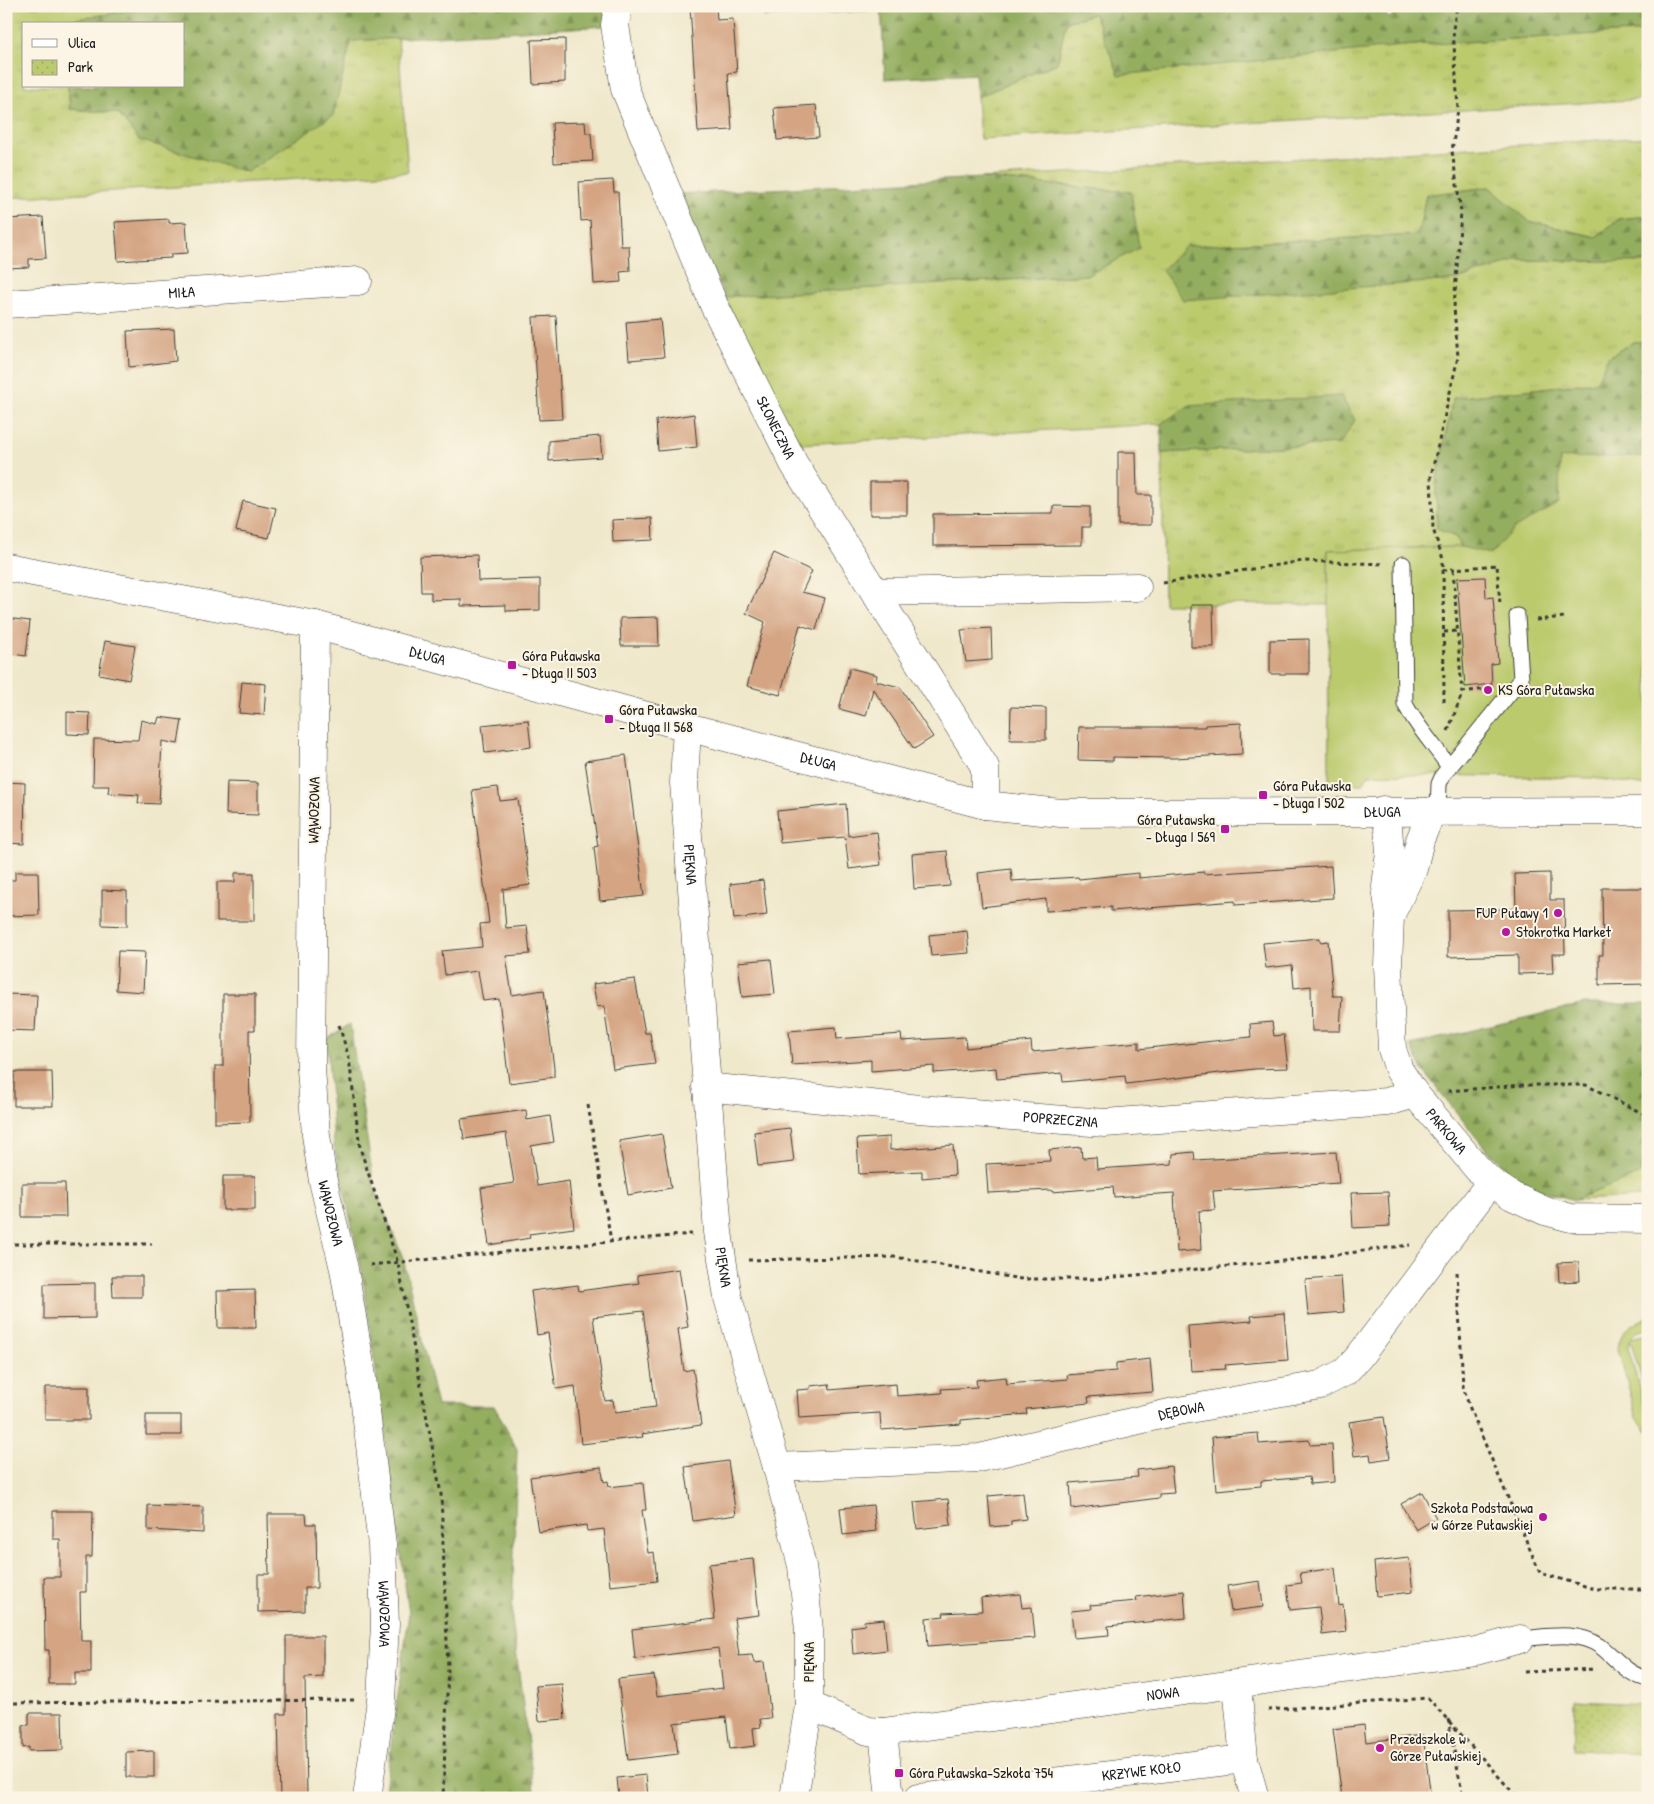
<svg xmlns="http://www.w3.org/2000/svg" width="1654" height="1804" viewBox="0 0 1654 1804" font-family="'Patrick Hand',sans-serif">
<defs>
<pattern id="grass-tufts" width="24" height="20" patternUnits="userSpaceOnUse" patternTransform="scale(1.25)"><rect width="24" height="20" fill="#bbca6d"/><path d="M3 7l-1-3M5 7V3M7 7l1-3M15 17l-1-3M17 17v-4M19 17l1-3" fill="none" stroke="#a0ad5e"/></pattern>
<pattern id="forest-firs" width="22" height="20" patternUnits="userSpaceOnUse" patternTransform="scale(1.25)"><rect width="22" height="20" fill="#94ae60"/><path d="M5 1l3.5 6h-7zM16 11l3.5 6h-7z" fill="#788d4e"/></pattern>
<pattern id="park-dots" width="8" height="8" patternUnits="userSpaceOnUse" patternTransform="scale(1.25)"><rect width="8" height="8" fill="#bbca6d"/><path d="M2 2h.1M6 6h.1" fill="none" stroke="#a0ad5e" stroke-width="1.8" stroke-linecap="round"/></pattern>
</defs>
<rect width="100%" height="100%" fill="#fcf5e5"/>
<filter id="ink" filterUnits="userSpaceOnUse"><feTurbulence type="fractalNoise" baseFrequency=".02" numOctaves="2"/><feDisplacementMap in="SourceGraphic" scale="10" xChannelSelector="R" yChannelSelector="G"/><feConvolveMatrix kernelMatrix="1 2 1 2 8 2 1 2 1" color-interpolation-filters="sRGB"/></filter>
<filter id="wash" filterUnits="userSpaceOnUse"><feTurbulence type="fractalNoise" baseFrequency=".0096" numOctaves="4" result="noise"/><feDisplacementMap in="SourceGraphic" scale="20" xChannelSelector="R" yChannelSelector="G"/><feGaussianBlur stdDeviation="1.12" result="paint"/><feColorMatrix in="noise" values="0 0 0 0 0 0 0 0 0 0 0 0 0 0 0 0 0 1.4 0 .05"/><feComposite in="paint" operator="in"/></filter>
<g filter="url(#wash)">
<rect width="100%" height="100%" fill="#efe8cb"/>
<!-- grass -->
<path fill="url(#grass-tufts)" stroke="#6c7344" d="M6,6H159L65,21V24H24V86H68L70,109L118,113L139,140L333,115L351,41L398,38L408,172L6,198Z
M763,6H881V10L764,17Z
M1094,14L1413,45L1648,31V99L980,139L977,97L1057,63L1066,22Z
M1648,137V216L1619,219L1596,237L1529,221L1489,187L1426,195L1418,235L1186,246L1456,280L1518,260L1648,262V341L1633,342L1607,358L1597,382L1453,398L1436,485L1437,529L1456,537L1461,547L1328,550V605L1164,604L1162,453L1339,444L1189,406L1161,424L801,444L756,368L725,297L1088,275L1131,192L982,178Z
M1648,1171V1197L1574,1200Z"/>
<!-- forest -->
<path fill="url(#forest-firs)" stroke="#58653e" d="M159,6H609L606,26L351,41L333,115L247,172L139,140L118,113L70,109L68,86H184V24H65L64,21Z
M881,6H1378L1389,18L1406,6H1648V31L1413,45L1119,75L1094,14L1066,22L1057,63L977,97L975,74L885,79Z
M982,178L1131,192L1139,248L1088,275L725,297L677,194Z
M1489,187L1529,221L1596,237L1619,219L1648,216V262L1518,260L1456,280L1183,300L1162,270L1186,246L1418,235L1426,195Z
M1648,341V456L1560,458L1559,503L1513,529L1491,554L1461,547L1456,537L1437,529L1436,485L1453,398L1597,382L1607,358L1633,342Z
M1341,396L1355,420L1340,444L1162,453L1161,424L1188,406Z
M1584,1004H1648V1171L1574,1200L1540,1190L1512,1174L1484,1147L1422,1069L1410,1045Z
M350,1024L374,1186L403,1258L437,1406H494L517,1449L512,1619L535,1798H384L409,1613L362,1271L334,1146L327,1039Z"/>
<!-- park -->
<path fill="url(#park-dots)" stroke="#6c7344" d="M1575,1701L1648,1704V1753L1573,1750Z"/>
<!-- garden -->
<path fill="#bbca6d" stroke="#6c7344" d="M1648,456V786L1592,778L1369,774L1363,784H1329L1328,550L1461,547L1491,554L1513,529L1559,503L1560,458Z
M1648,1318V1328L1637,1332L1631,1338L1648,1334V1401L1630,1340L1628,1348L1648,1418V1432L1637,1418L1618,1349C1620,1330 1631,1323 1648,1318Z"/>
<g id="blocks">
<!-- building -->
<path fill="#d4a483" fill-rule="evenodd" d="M690,6H716L717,20L733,19L737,72L728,73L732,130L698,132Z
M565,39V82L533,84L531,40Z
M816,105L819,137L777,140L774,108Z
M585,122L586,133H591L593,161L554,163L552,123Z
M613,180L614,192H618L621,246H629L630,271L620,272L621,282L594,284L590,220L581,221L579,182Z
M43,217L46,258L29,259V267L6,268V219Z
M169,219V223L186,222L188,253L171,254V258L118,261L115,222Z
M556,316L562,419L539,420L533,317Z
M660,319L664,357L629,360L626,322Z
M174,329L176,361L129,367L127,331Z
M694,414L697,447L658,451L656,420Z
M600,436L602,457L549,461V441Z
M1118,452H1136L1137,495H1151V525H1118Z
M870,482H907V515H870Z
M243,501L276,508L269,538L236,531Z
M1053,506L1090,507V527H1082V545L933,546V514L1053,513Z
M652,518L653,540L613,542L612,520Z
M774,553L812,571L802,592L825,598L816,630L800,625L780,695L747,686L765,622L746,613Z
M477,555L478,581L540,579V610L506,611V605L461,606V599L431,600V592H421L420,557Z
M1485,577L1486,598L1493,597L1498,663L1491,664L1492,684L1465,687L1457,578Z
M1191,605H1213L1214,647H1191Z
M658,617L659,646H621L620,618Z
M6,618L30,621L26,656L6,653Z
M991,628L992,660L966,662L961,630Z
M1309,639V674H1270V640Z
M105,641L135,646L129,680L99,674Z
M850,668L877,675L876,681L900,687L933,737L914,749L873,689L866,716L839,709Z
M242,682L266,684L264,715L239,713Z
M1011,707L1046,708V740H1010Z
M67,712L90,713L89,735L67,734Z
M159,717L182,720L178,744L162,741L159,804L138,803L139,795L108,793L109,786H93L94,739L138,740L141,720L157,724Z
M528,720L531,747L485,753L482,725Z
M1241,723L1242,754L1175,758L1113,757V761L1078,760L1079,727H1205V725Z
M626,755L644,896L600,901L594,847L598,846L585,761Z
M6,782L25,783L24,844L6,843Z
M227,782L258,783V815L226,814Z
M498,787L500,801L518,799L530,885L503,889L506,928L527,926L530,954L506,956L512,995L544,990L554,1068V1077L509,1083L499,999L483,1001L478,971L445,975L442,951L482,947L480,924L489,923L472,790Z
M846,804L848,836L877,832L881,865L849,869L845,837L780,843L777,811Z
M947,851L950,886L914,889L912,854Z
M1331,866L1333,898L1235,905V901L1111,911V907L1046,911V899L982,907L978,873L1011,869L1012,881L1078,877L1079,879L1139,873V878L1204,872V874Z
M15,872H38L39,915L6,916V880H15Z
M235,873H254V921H217V882H235Z
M1550,873V900H1564L1565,954H1552L1553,973L1518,974V955L1448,957V910L1516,909L1515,874Z
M763,880L767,915L734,919L730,884Z
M1602,888H1648V984L1599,985V955H1603Z
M102,890L127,891V926L102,925Z
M967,931L969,953L931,956L929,935Z
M1320,938V942L1328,941L1333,996H1342L1340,1031H1312L1311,986L1294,988L1292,965L1266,968L1263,943Z
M118,951L145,952L143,992L116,990Z
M771,959L775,994L742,997L738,962Z
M635,979L645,1033H650L655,1064L613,1069L604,1006L597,1007L593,984Z
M6,994L37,995L35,1031L6,1030Z
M223,994H255V1030H249L250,1122L215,1123V1066H223Z
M1272,1022L1274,1036L1284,1035L1288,1068L1254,1069L1126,1084L1125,1076L1063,1082L1062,1073L997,1079L996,1068L934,1073V1066L871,1071V1060L792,1065L789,1031L836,1027L837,1039L901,1034L902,1041L965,1037L966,1048L1031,1041L1032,1052L1139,1042V1049L1251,1037L1250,1024Z
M14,1072H52L53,1106H14Z
M526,1110L527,1120L550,1116L554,1142L531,1146L537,1186L569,1181L574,1228L529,1234L530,1238L489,1245L481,1188L514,1183L506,1133L464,1139L461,1119Z
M790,1128L794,1162L758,1166L754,1132Z
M662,1134L671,1188L628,1195L619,1141Z
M890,1137V1150L953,1145L955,1175L922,1178V1171L859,1174L857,1139Z
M1081,1147L1082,1158L1096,1157L1097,1169L1172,1164L1173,1154L1194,1152L1195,1160L1336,1152L1339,1183L1213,1191L1215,1210L1199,1211L1201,1250L1177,1252L1174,1193L1114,1197L1113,1187L1052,1192L1051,1190L988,1193L986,1164L1050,1161L1049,1150Z
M223,1176H255V1210H223Z
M22,1183H65L66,1217H22Z
M1388,1192L1390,1226L1353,1228L1351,1193Z
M1579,1262L1580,1281L1559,1282L1558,1263Z
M679,1269L688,1327L678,1329L684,1371L693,1369L701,1425L642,1434L643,1437L581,1444L575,1386L556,1389L548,1333L537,1335L531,1291L578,1285L579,1291L639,1283L637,1275ZM643,1311L656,1407L615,1412L613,1400L605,1401L593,1317Z
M112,1276H142V1297H113Z
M1341,1277L1344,1312L1308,1315L1305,1280Z
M95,1283V1318L44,1319V1284Z
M255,1290L256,1328H218L217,1291Z
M1284,1313L1288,1360L1225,1365L1226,1369L1191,1371L1188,1326L1252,1321L1251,1316Z
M1150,1359L1153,1392L1088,1397L1089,1403L1026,1409L1027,1414L961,1420V1424L881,1430L880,1413L799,1418L797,1390L810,1389V1386L829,1384L830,1390L896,1384L897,1396L942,1393L941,1389L977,1387L976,1380L1006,1377L1007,1384L1068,1379L1067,1375L1116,1371V1363Z
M45,1387H89V1420H45Z
M146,1415H181V1435H146Z
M1384,1417L1390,1458L1371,1461L1370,1454L1354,1456L1349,1422Z
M1258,1433L1259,1444L1309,1440L1310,1445L1332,1444L1334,1482L1310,1484L1309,1477L1261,1481V1486L1216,1490L1212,1437Z
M728,1461L736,1515L693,1521L685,1467Z
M1171,1466L1174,1493L1159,1494V1498L1072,1509L1070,1483L1138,1477L1137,1470Z
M601,1467L604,1482L608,1481L609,1487L643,1483L646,1510H642L648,1553L654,1552L657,1581L610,1586L604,1529L587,1531L586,1525L538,1532L530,1477Z
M1422,1492L1436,1518L1416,1530L1401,1504Z
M1023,1493L1026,1519L1011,1521V1525L991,1527L988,1496Z
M948,1499L951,1525L917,1529L914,1502Z
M148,1505L203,1507V1533L148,1530Z
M873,1505L876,1531L843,1535L840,1508Z
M53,1511H93L92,1557H86V1592H80L81,1641H91V1673H75V1684H49V1650H45L44,1577H60V1539H53Z
M268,1514H306L307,1524H316L317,1588H305V1611L258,1612V1574H269Z
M1409,1558L1413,1592L1377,1596L1374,1562Z
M753,1559L759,1615L734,1618L739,1656L752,1655L754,1663L764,1662L771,1718L760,1719L761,1727L753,1728L755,1746L730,1749L726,1717L674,1723L678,1754L628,1760L618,1679L654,1675L657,1696L723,1688L718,1648L635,1659L632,1629L715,1619L709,1564Z
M1335,1568L1339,1606L1343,1605L1346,1632L1322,1635L1319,1607L1290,1610L1287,1585L1302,1583L1300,1573Z
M1260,1581L1263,1607L1231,1611L1227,1586Z
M1184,1591L1186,1618L1108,1626L1109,1635L1074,1638L1071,1611L1091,1609L1090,1605L1137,1601L1136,1597Z
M1020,1594L1022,1608L1032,1607L1035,1638L928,1646L926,1618L944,1616L943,1613L982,1611L981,1598Z
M884,1619L887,1650L853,1654L851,1627L865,1625L864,1621Z
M286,1636H323V1677L305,1678L307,1798H280L278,1714H286Z
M562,1684L565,1719L539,1721L536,1686Z
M29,1713H62L63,1750L29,1751V1747L23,1748V1725H29Z
M1364,1725L1366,1742L1423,1735L1431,1798H1342L1333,1729Z
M154,1751V1777H126V1752Z
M646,1775L648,1798H619L617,1778Z"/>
</g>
</g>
<g filter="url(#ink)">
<use href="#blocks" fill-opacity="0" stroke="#3c3b36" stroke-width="1"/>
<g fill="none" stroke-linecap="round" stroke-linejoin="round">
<!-- lane casing -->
<g stroke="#3c3b36" stroke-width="17">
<path id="lane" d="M1403,564L1405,704C1417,727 1435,746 1449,767
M1438,811L1439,784L1443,775L1521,679L1517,616
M1520,1639C1547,1637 1577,1630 1600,1646C1616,1658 1627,1675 1648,1679"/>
</g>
<!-- street casing -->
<g stroke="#3c3b36" stroke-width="29">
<g id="street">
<path id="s1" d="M618,6L615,25L625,89L714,305L794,464L985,767V805"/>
<path id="s2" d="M6,304L358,281"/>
<path id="s3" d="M6,567L315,625L687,727L985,805L1061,813L1648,811"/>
<path d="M875,592L1137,587"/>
<path id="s4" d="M315,625L311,1069L316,1135L323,1181L344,1269L361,1370L382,1545L385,1624L381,1700L367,1798"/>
<path id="s5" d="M687,727L684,783L718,1232L728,1298L777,1467L802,1566L809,1630V1705L794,1798"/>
<path id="s6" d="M1383,810L1388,827L1390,852L1386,887L1390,916L1388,966L1392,1049L1399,1070L1415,1094L1477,1168L1491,1182L1512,1196L1545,1211L1571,1218L1648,1219"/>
<path d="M1390,916L1413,869L1420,840L1432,811"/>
<path id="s7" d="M706,1087L919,1109L1105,1123L1387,1102L1415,1094"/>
<path id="s8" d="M777,1467L979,1458L1173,1412L1320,1385L1345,1372L1358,1358L1491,1182"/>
<path d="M1237,1685L1244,1759L1255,1798"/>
<path id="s9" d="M809,1705L868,1731L883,1732L1476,1651L1520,1639"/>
<path d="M883,1732L890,1798"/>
<path id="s10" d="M919,1798L1244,1759"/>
</g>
</g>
<!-- path -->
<path stroke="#3c3b36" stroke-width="3" stroke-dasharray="4 4" stroke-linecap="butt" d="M1443,570L1497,565L1500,604
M1163,583L1303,561L1385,564
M1536,620L1565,617
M1444,632L1457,631
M1462,692L1486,689
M1444,702L1443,559L1433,529L1431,476L1458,357L1454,307L1461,212L1452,151L1458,109L1453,29L1457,6
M1448,731L1462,694L1453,569
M339,1025L349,1058L360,1148L398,1263L441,1494L448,1668L443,1798
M1448,1091L1523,1085H1586L1648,1116
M588,1105L611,1241
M6,1244H152
M748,1260L895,1257L1021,1279H1093L1294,1260L1410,1245
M370,1265L692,1234
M1457,1272L1463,1386L1469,1406L1540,1573L1595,1589H1648
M1524,1672L1596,1669
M6,1703L355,1700
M1268,1710L1428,1698L1518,1798
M1448,1719L1463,1798"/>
<!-- lane -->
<use href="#lane" stroke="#fff" stroke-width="15"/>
<!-- street -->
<use href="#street" stroke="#fff" stroke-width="28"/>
</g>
</g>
<!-- markers -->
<g fill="#b5179e" stroke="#fcf5e5" stroke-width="2">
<rect x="507" y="660" width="10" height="10" rx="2.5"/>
<circle cx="1488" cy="690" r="5"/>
<rect x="604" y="714" width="10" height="10" rx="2.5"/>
<rect x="1258" y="790" width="10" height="10" rx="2.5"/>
<rect x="1220" y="824" width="10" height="10" rx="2.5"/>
<circle cx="1558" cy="913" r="5"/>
<circle cx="1506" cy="932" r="5"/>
<circle cx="1543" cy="1517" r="5"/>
<circle cx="1380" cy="1748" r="5"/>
<rect x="894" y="1768" width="10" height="10" rx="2.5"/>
</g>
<g text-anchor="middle" stroke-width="4" stroke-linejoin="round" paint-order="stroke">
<!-- street labels -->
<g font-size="15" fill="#1c1c1c" stroke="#fcf5e5">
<text dy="5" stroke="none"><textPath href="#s2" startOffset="176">MIŁA</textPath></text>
<text dy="5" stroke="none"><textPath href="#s1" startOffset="455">SŁONECZNA</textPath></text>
<text dy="5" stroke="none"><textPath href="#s3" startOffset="431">DŁUGA</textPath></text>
<text dy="5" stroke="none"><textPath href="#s3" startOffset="836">DŁUGA</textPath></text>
<text transform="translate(314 810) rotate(-89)" y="5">WĄWOZOWA</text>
<text dy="5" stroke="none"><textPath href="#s3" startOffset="1406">DŁUGA</textPath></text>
<text dy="5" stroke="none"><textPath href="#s5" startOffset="138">PIĘKNA</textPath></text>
<text dy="5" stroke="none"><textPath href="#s7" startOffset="356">POPRZECZNA</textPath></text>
<text dy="5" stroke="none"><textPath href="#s6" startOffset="340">PARKOWA</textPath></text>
<text dy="5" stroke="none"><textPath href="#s4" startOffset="590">WĄWOZOWA</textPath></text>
<text dy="5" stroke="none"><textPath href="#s5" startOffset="542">PIĘKNA</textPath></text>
<text dy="5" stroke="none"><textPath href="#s8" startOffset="410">DĘBOWA</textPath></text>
<text dy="5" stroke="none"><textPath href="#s4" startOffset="995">WĄWOZOWA</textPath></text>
<text transform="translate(809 1662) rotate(-90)" y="5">PIĘKNA</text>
<text dy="5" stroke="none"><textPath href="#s9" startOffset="362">NOWA</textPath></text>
<text dy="5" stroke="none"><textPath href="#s10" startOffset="224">KRZYWE KOŁO</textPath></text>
</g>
<!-- poi labels -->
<g font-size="15" fill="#1c1c1c" stroke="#fcf5e5" text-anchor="start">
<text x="522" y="661">Góra Puławska<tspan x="522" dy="17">- Długa II 503</tspan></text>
<text x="1498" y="695">KS Góra Puławska</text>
<text x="619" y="715">Góra Puławska<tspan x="619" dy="17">- Długa II 568</tspan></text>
<text x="1273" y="791">Góra Puławska<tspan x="1273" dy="17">- Długa I 502</tspan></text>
<text x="1215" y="825" text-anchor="end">Góra Puławska<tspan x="1215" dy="17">- Długa I 569</tspan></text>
<text x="1548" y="918" text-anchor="end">FUP Puławy 1</text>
<text x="1516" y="937">Stokrotka Market</text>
<text x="1533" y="1513" text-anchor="end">Szkoła Podstawowa<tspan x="1533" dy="17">w Górze Puławskiej</tspan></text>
<text x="1390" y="1744">Przedszkole w<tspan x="1390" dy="17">Górze Puławskiej</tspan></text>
<text x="909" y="1778">Góra Puławska-Szkoła 754</text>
</g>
</g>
<!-- margin -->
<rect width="1654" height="1804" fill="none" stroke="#fcf5e5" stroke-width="25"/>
<!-- legend -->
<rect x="22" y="22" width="162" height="65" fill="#fcf5e5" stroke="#a29e95"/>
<rect x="32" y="39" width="25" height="8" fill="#ffffff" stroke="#a29e95"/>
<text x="68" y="48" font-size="15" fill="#1c1c1c">Ulica</text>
<rect x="32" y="60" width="25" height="15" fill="url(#park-dots)" stroke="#a29e95"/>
<text x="68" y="72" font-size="15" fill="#1c1c1c">Park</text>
</svg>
